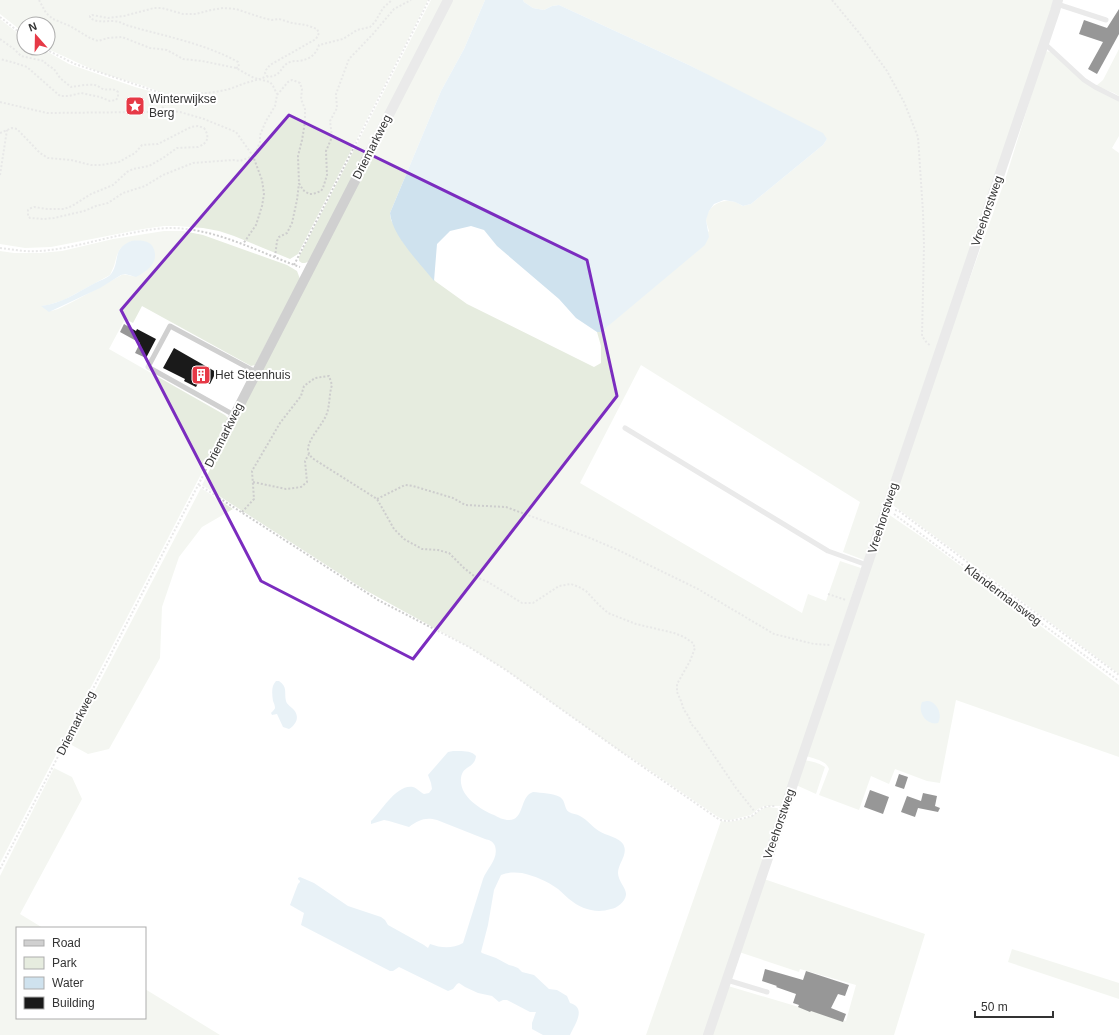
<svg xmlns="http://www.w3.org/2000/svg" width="1119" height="1035" viewBox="0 0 1119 1035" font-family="Helvetica,sans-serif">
<rect width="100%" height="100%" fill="#fff"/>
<!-- green -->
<path fill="#e6ecdf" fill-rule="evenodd" d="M0,0H428L298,254L290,259L234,236L219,231L203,228L177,226H164L143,229L51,247L25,248L0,244V19L24,38V48H41L69,64L135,87L153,92L162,97L164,94C146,85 125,81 105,74C85,67 66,57 46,48H48V24H24V33L0,14Z
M431,0H444L310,261L305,263H302L299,261V257Z
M451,0H485L464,49L441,91L390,213L391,220L403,242L435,281L467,304L594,367L601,363V346L597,332H603L607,327L709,231C708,227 706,223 706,219C708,205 722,198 735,202C737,202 740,205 743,206L751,204L823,145L827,139L691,66L559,5L552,6L544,10L533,8L524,2L523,0H1053L1051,10L864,560L843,552L860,502L641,365L580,483L802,613L808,594L826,601L840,561L861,568L782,806H764L758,809L751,815L747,816L730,820H725L718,817L633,759L623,753L506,670L469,647L365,590L202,485Z
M1119,49V96L1114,93L1096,86L1103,80Z
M1045,51L1051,52L1083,81L1119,101V136L1112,148L1119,153V674L991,578L894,506L892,503L936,373L1006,177Z
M164,231H183L203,235L287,265L297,271L300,279L255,365L251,366L142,306L133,323L125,319L109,349L225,415L228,418V422L0,863V251L14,253H40L62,251L113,239ZM131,241H144L146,271C142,273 139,275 135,276C129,277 125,272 120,276C99,287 79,299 58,309L51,311L42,306L48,305L64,300L110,275L114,266L117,255L120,249Z
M201,488L233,509L202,527L179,557L162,607L160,658L109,749L88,754L68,743Z
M888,514L926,540L1119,685V757L956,700L940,783L927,781L895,769L889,784L871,776L859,810L819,795L829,769C826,760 814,759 806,756Z
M804,760C811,761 819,763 825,767L816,794L796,785Z
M54,768L72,777L82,799L20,914L43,928H17V1018H145V989L220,1035H0V876Z
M767,807L777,808L780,810L704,1035H646L721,821C728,823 743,820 750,817C756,814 759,810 767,807Z
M764,879L925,934L894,1035H711L728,986L846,1021L856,985L800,969L799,972L739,952Z
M1012,949L1119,983V999L1008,962Z"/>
<!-- water -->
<path fill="#cfe2ee" d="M485,0H523L524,2L533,8L544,10L552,6L559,5L691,66L823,133L827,139L823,145L751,204L743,206L735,202L724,200L714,204L709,211L706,220L709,237L705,245L607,327L603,332H597L576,318L559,299L497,246L484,230L471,226L450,231L437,244L434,281C420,263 392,236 390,213L441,91L464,49Z
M131,241C141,240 154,240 155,254C155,257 155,260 153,263C150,269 142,274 136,277L125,274L121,275L100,288L49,312L41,306C61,304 78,292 95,283C99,281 108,278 111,274C121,260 111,250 131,241Z
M276,681H279C288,687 284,693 286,701C287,705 292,707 294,710C300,717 296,725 289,729L283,727L277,714L272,715L271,713C272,712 275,709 275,708C275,706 274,703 273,701C272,694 271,686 276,681Z
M927,701C937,701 943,715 938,723C927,726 917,713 922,702Z
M453,751C461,751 471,750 476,756C476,757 475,761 474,762C469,769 463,767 461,778C459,796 480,809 494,815C499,818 508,822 514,819C524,814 521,796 533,792C542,793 553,793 560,797C566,801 564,809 569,812C572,814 577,814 580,816C588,820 592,827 599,831C605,835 620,838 623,844C629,854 618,863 618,873C618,881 627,889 626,895C625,902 617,908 611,909C596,914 581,909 569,899C565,896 562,892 558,889C547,881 535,876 522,873C515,872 508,872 501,875L494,890L488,925L481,952L482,953L496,958L509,965L513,966L518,968L522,972L534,975L549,989L557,990L567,996L570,1003C587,1008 575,1024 570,1035H543L532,1029V1023L536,1012H530L507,1000H503L499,1002L492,996L478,993L465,987L459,983L457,984L453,989L448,991L399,967L393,971H390L301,925L304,913L290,905L298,884L300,882V881L298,879V878L300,877L314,883L348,906L381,917L385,920L388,925L424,945L428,948L430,944C441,948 452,949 463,943L483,879C487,868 499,859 495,846C493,841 489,840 485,839L437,820C425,817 419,820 409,827L389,821L384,820L371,824V821C381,812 396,784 413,787C417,788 420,792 424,794L429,793L432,789L431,783L428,775L448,752Z"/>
<!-- building -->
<path fill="#1a1a1a" d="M1119,9V34L1097,74L1088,69L1103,42L1079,34L1084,20L1107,28Z
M124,324L136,331L137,329L156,339L146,358L135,353L140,343L120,332Z
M174,348L216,372L210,384L200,379L196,387L184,381L185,379L163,368Z
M899,774L908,777L904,789L895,786Z
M870,790L889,797L883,814L864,807Z
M923,793L937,796L935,806L940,808L938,812L918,808L915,817L901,812L907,796L921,801Z
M765,969L803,980L806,971L849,985L845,996L838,994L831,1008L846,1014L843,1022L811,1011L810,1012L798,1007L799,1005L793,1003L796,994L776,987L777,986L762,981Z"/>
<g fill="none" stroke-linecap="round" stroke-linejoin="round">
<!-- path -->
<path stroke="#cdcdcd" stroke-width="2" stroke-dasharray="2 2" stroke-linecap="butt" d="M39,0L46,13L53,19L70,26L90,38L98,41L108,38L122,37L150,48L167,50L183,59L202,61L236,68L254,78L270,82L273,86L277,94
M832,0L860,34L887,71L904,102L918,137L923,212L924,245L922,336L927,343L931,346
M0,17L24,36
M0,39L14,49L21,56L44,61L46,64L54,69L60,78L71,87C78,86 88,84 94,85C98,85 100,88 103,89C109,91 113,87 118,92V97L116,100L110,101L100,97L81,93L69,96H60L27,67L15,63L0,59
M236,68L239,67L238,62C204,43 163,36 126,25C122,23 118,21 113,21C105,21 98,23 90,18V16L92,15L108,18L124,16L154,8H162L183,14H196L211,10L223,8L236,9L263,18L272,20L279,19L292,23L306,25L317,29L319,33L316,39L270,65L266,70L265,73L268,77C283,75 279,68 288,63C291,61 295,61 298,61C309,60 316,55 319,45L343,39L357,30L370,27L375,22L383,8L392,0
M0,102L47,113L151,112C160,110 167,108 166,97L158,92L75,64L43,48
M166,102C185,92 205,95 225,90C231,89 237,86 243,84C251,81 259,80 267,76
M160,110L180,112L204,119L236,132L253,156L262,180L264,194L262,206L256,225L243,244
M0,133L12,128L17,129L40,153L48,158L71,160L91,165H101L119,162L135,153L142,145L158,144L191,127L198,126L204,128C210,137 208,143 198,147L177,148L163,158L149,166L133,169L127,172L113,185L91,194L72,206L64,209H47L34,207L31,208L28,210V216L30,218L44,219L54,218L84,211L96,206L108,203L123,193L145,186L163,175L193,163L233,160L240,161L253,156L257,149L260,142V135L266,121L275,106L277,95L288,82L292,80L295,81L300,83L302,89L301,99L305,109V122L302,140L298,156L299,183L303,190L309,194H313L321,191L323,188L327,175L326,151L332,137L330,121L337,108L336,94L349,59L373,34L394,9L411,0
M0,175L7,130
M0,248C8,249 16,250 24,251C58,253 94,240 127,234C141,231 157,228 172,228C218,229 258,252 300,267
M275,257L277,241L279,237L287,233L292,223L297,200L299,183
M294,265L429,0
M253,482L286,489L301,487L307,482L305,461L309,454
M199,485L378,600L469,647L506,670L623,753L717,818C720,820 723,821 726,821C731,821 747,818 752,816C761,809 761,806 775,806
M377,499L405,485L413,486L453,498L465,505L506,507L590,538L618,550L698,589L774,634L814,644L830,645
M895,510L899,511L1119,675
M242,512L254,499L252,471L280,423L301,396L304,386L315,378L329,376L332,385C329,394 330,404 327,413C323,425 309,437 308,449C308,453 310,455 312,458L377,499L394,529L404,539L422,549L438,550L449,553L464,568L474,576L488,582L522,603H533L559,586L571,584L579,587L586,591L599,605L608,613L636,624L674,633L684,637L693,643L695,648L690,661L677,684V692L681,701L684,710L689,717L691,724L696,729L736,788L755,812
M894,514L1119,681
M828,594L846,600
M0,869L226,431"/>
<!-- service -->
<path stroke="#d0d0d0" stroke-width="5" d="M1057,4L1106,20
M1044,43L1084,80L1095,87L1119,99
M234,415L148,367L170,326L256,372
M625,428L828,551L867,565
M727,980L767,992"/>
<!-- minor -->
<path stroke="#d0d0d0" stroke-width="10" d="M230,424L448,0
M708,1035L1055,11L1058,0"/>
</g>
<!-- marked area -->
<path d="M0 0H1119V1035H0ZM289,115L587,260L617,396L413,659L261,581L121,310Z" fill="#fff" fill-opacity=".55" fill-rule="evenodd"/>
<path fill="none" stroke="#7b2cbf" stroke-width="3" stroke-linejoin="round" d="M289,115L587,260L617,396L413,659L261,581L121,310Z"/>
<!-- icons -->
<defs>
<g id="sight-square" transform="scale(1)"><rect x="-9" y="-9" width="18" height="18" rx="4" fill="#e63946" stroke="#fff"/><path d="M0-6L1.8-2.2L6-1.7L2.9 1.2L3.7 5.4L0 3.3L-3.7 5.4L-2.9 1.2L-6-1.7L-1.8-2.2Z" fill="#fff"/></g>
<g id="building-square" transform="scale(1)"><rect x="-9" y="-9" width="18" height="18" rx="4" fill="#e63946" stroke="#fff"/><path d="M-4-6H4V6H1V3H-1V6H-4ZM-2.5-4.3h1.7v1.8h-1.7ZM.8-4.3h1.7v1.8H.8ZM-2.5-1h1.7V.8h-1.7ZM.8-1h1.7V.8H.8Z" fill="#fff"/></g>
</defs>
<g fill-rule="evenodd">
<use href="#sight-square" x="135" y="106"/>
<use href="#building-square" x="201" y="375"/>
</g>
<g text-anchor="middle" stroke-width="4" stroke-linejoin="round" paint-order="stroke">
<!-- poi labels -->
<g font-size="12" fill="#333" stroke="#fff" text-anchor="start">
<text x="149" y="103">Winterwijkse<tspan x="149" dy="14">Berg</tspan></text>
<text x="215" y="379">Het Steenhuis</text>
</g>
<!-- street labels -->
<g font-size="12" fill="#333" stroke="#fff">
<text transform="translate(372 147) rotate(-63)" y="4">Driemarkweg</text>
<text transform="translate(987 211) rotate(-71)" y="4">Vreehorstweg</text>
<text transform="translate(224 435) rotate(-63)" y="4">Driemarkweg</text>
<text transform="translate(883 518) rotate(-72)" y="4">Vreehorstweg</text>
<text transform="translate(1003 595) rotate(37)" y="4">Klandermansweg</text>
<text transform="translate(76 723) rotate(-63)" y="4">Driemarkweg</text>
<text transform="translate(779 824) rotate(-71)" y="4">Vreehorstweg</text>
</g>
</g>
<!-- legend -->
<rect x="16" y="927" width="130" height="92" fill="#ffffff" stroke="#adadad"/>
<rect x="24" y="940" width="20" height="6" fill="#d0d0d0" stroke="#adadad"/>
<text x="52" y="947" font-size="12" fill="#333333">Road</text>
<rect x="24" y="957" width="20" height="12" fill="#e6ecdf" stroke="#adadad"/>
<text x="52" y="967" font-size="12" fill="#333333">Park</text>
<rect x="24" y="977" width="20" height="12" fill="#cfe2ee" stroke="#adadad"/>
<text x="52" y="987" font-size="12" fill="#333333">Water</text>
<rect x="24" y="997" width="20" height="12" fill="#1a1a1a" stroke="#adadad"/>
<text x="52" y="1007" font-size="12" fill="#333333">Building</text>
<!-- north arrow -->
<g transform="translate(36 36) rotate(340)"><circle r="19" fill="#ffffff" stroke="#adadad"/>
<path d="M0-3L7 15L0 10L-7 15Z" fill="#e63946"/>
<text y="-6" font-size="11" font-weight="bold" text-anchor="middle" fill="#333333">N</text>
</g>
<!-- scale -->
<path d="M975 1011v6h78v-6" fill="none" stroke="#333333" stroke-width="2"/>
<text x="981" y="1011" font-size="12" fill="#333333" stroke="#ffffff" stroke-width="3" paint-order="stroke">50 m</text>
</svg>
